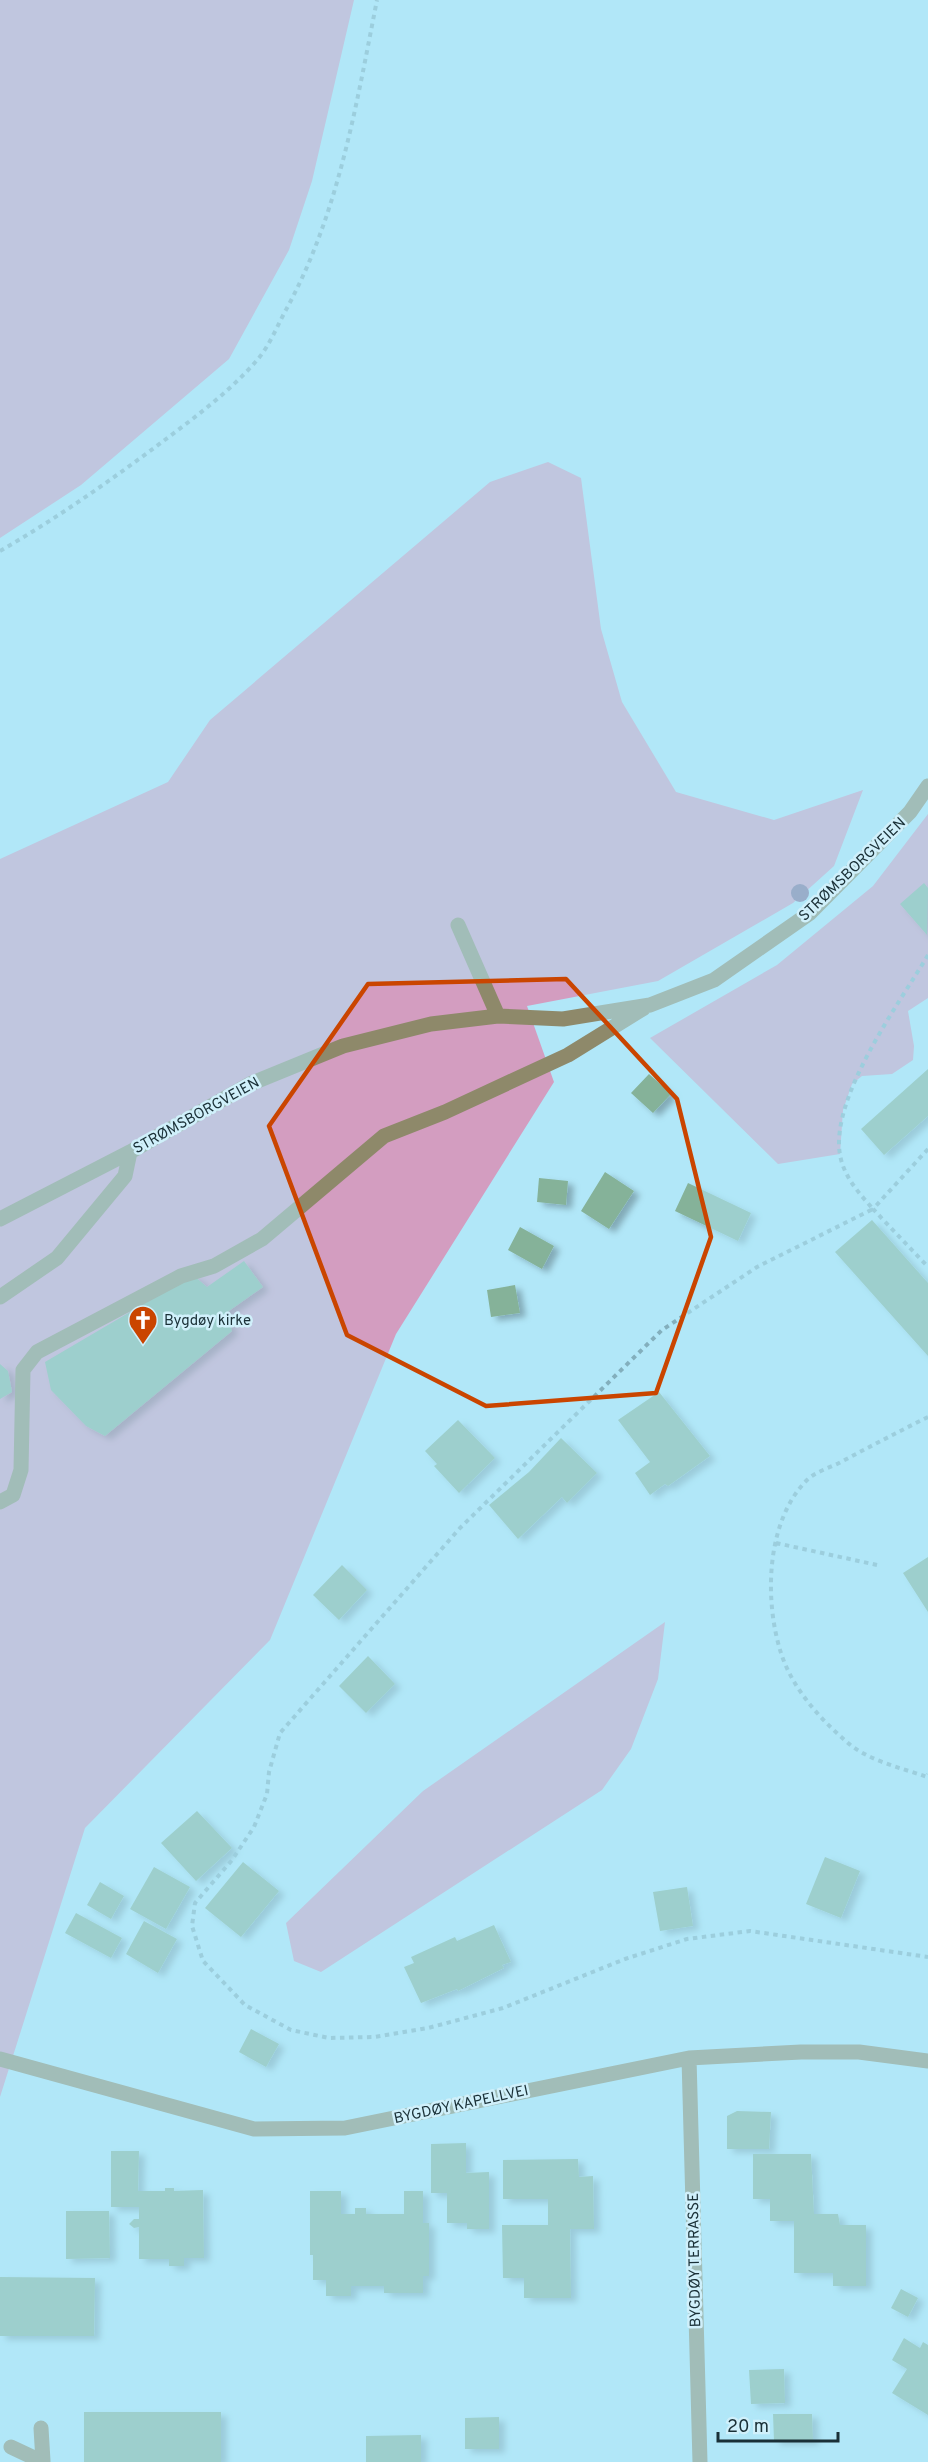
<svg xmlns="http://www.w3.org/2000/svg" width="928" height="2462" viewBox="0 0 928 2462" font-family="Overpass,sans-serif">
<defs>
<filter id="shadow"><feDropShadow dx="6" dy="4" stdDeviation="3" flood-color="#0004"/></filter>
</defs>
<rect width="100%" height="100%" fill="#b1e7f8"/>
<!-- green -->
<path fill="#d39dc0" d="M0,0H354L312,181L289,250L229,359L81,485L0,538Z
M548,462L581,478L601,629L622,702L676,792L774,820L863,790L834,866L793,903L658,981L527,1006L554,1082L396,1334L270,1640L85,1828L0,2097V859L168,782L210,720L490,482Z
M928,814V998L908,1011L914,1046L913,1060L892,1074L862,1076L852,1084L843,1110L840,1154L778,1164L650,1038L777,965L873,886Z
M665,1622L658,1679L631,1749L602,1790L321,1972L294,1961L286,1923L423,1791Z"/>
<!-- building -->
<path fill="#85b299" filter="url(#shadow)" d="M924,883L928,888L927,935L900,904Z
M928,1069V1116L884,1155L861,1129Z
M649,1074L671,1094L653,1113L631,1093Z
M605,1172L634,1191L609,1229L581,1211Z
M539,1178L568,1181L566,1205L537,1202Z
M688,1183L751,1213L738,1241L675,1211Z
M872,1220L928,1283V1356L835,1252Z
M520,1227L554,1246L542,1269L508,1250Z
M244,1261L263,1287L226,1313L232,1331L105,1436L86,1426L51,1390L45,1362L193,1275L207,1287Z
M515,1285L520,1313L491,1317L487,1290Z
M0,1364L8,1371L12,1392L0,1399Z
M659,1392L710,1456L668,1486L665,1484L650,1495L635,1473L650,1462L618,1420Z
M458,1420L495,1458L459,1493L434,1466L437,1464L425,1451Z
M561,1438L597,1473L567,1503L562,1497L518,1539L489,1505L529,1472Z
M928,1557V1612L903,1573Z
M342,1565L367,1590L339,1620L313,1595Z
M368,1656L395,1684L366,1713L339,1686Z
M197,1811L232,1848L196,1881L161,1843Z
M825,1857L860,1871L841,1918L806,1904Z
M243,1862L279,1891L241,1937L205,1908Z
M154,1867L190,1887L166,1929L130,1909Z
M100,1882L124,1896L111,1919L87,1905Z
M687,1887L693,1926L660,1931L653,1892Z
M76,1913L122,1938L111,1958L65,1933Z
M144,1921L177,1939L158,1973L126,1954Z
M494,1925L511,1962L502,1965L504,1968L458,1991L457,1989L421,2003L404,1967L414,1963L411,1957L455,1937L457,1941Z
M251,2029L279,2044L266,2067L239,2052Z
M737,2111L771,2112L769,2149H727V2116Z
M466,2143V2173L489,2172V2229H467V2223H447V2193H431V2144Z
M111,2151H139L138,2191H165V2188H174V2191L203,2190L204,2258H184V2266H169V2259H139V2227L134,2228L129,2224L134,2219H139V2207H111Z
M753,2154H811L814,2214H838L840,2225H866V2286H833V2273H794V2221H770V2199H753Z
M578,2159L579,2177L593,2176L594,2229H570L571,2298H524V2278H503L502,2225H548V2199H503V2160Z
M310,2191H341V2214H355V2208H366V2214H404V2191H423V2223H429V2276H423V2293H384V2286H351V2296H326V2280H313V2255H310Z
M66,2211H109L110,2258L66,2259Z
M0,2277L95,2278L94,2336H0Z
M901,2289L918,2298L908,2317L891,2308Z
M904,2338L920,2348L923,2342L928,2345V2415L892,2393L907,2369L892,2360Z
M784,2369L785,2403L751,2404L749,2370Z
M84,2412H221V2462H84Z
M773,2414H812L813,2441H774Z
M499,2417V2449H465V2418Z
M421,2435V2462H366V2436Z"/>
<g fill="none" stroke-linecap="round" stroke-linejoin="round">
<!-- path -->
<path stroke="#83afbd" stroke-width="4" stroke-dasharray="4.5 4.5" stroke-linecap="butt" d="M0,551C54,520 104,485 154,448C190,421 229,393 258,359C270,345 278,324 287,308C339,212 356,106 377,0
M928,955C899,1004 830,1097 840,1155C844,1177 859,1193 873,1209L757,1267L662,1330L460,1528L280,1733L269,1772L267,1794L254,1827L232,1860L195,1903L192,1926L203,1961L245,2005L291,2030L329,2038L375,2037L428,2028L503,2008L625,1959L687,1939L750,1931L928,1957
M928,1149L873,1209L928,1267
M928,1417C898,1432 869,1447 839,1463C829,1468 815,1472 807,1480C766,1521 764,1600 781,1653C792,1688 820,1719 848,1743C869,1761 902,1768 927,1777L928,1774
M776,1543L877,1565"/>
<!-- minor -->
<path stroke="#8e896a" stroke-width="15" d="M458,925L498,1016
M0,1219L130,1152L250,1084L343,1046L431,1024L498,1016L563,1019L650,1005L714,980L810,913L910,812L928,786
M0,1297L57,1258L125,1176L130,1152
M0,1502L13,1495L21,1470L23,1370L37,1352L181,1276L214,1266L262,1239L384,1136L445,1112L568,1055L644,1008
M689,2058L700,2462
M0,2059L254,2129L345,2128L689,2058L801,2052H859L928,2061
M41,2428L43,2461
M11,2447L43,2462"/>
</g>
<!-- trees -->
<circle fill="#7d6893" cx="800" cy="893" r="9"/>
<!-- marked area -->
<path d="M0 0H928V2462H0ZM566,979L677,1099L711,1237L656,1393L486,1406L347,1335L269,1126L368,984Z" fill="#b1e7f8" fill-opacity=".55" fill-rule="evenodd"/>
<path fill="none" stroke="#ca4500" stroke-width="4.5" stroke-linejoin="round" d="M566,979L677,1099L711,1237L656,1393L486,1406L347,1335L269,1126L368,984Z"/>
<!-- icons -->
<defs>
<g id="church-pin" transform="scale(1.5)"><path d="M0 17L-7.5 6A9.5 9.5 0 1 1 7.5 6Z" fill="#ca4500" stroke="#d0f0fb"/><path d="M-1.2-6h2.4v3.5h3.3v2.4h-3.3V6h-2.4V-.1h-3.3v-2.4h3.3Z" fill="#fff"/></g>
</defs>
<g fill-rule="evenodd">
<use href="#church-pin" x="143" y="1320"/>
</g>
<g text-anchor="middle" stroke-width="5" stroke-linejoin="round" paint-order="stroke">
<!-- street labels -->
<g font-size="15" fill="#1a3037" stroke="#d0f0fb">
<text transform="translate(852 869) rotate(-44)" y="5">STRØMSBORGVEIEN</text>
<text transform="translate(196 1115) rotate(-29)" y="5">STRØMSBORGVEIEN</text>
<text transform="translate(461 2104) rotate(-12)" y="5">BYGDØY KAPELLVEI</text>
<text transform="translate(694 2260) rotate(-91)" y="5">BYGDØY TERRASSE</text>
</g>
<!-- poi labels -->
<g font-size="15" fill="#1a3037" stroke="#d0f0fb" text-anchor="start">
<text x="164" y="1325">Bygdøy kirke</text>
</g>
</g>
<!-- scale -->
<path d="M718 2432v9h120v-9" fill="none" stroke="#1a3037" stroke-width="3"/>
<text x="727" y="2432" font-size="18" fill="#1a3037" stroke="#d0f0fb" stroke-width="4.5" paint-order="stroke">20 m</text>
</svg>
